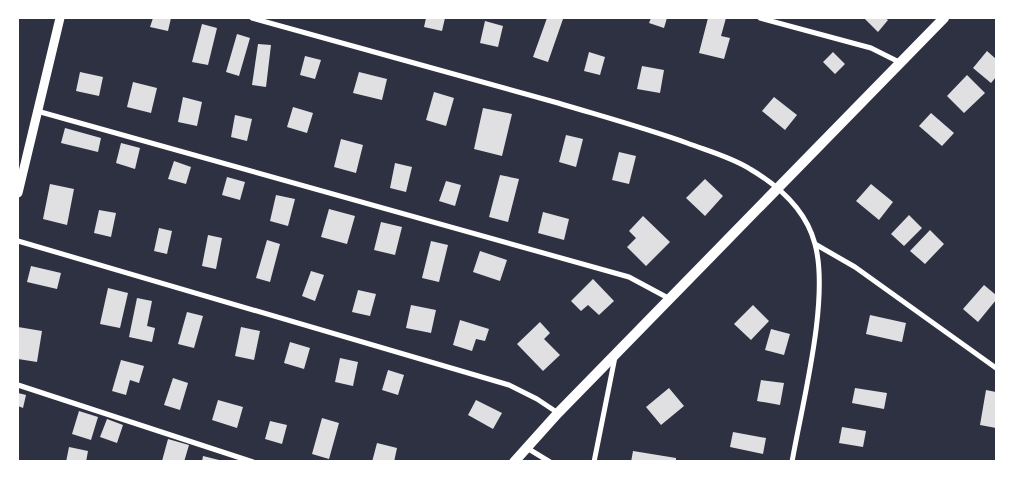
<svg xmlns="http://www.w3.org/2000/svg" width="1014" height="479" viewBox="0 0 1014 479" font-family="Helvetica,sans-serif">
<rect width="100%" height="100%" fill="#2d3142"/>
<!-- building -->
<path fill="#e0e0e3" d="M153,18H171L168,31L150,27Z
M426,18H445L442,31L424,27Z
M547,18L563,19L548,62L533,57Z
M651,18H667L664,28L649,23Z
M708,18H726L721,36L730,38L724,59L699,53Z
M864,18H885L888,20L878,32Z
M485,21L503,26L498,47L480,43Z
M202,24L217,28L208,65L192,62Z
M237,34L250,38L239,76L226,72Z
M258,44L271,45L266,87L252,85Z
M987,51L996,59V77L991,83L973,68Z
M589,52L605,57L600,75L584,71Z
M833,52L845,64L835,74L823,62Z
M305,56L321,60L315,79L300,75Z
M642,66L664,70L660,93L637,89Z
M80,72L103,77L99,96L76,91Z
M359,72L387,79L382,100L353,93Z
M967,75L985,93L964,113L947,96Z
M133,82L157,88L151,113L127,107Z
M434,92L454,98L446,126L426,120Z
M183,97L202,102L197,126L178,122Z
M774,97L797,115L785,130L762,111Z
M293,107L313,113L307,133L287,127Z
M483,108L512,114L502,156L474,149Z
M931,113L954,133L942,146L919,126Z
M235,115L252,119L247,141L231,137Z
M65,128L101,138L98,152L61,143Z
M566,135L583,139L576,167L559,162Z
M341,139L363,145L356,173L334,167Z
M121,143L140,148L135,169L116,163Z
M619,152L636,156L629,184L612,180Z
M174,161L191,167L186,184L168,179Z
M395,163L412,167L406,192L390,188Z
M500,175L519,179L508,222L489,217Z
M227,177L245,182L240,200L222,195Z
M705,179L723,196L705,216L686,198Z
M446,181L461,185L455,206L439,201Z
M50,184L74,189L67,225L43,219Z
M871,184L893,202L879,220L856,201Z
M276,195L295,199L288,226L270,221Z
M329,209L355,216L347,244L321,237Z
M99,210L116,213L111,237L94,233Z
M543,212L569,219L564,240L538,233Z
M909,215L922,228L904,246L891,234Z
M643,216L670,242L646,266L627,247L636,238L629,231Z
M381,222L402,227L395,255L374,250Z
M159,228L172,231L167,254L154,251Z
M930,230L944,244L925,264L910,251Z
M208,235L222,238L216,269L202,266Z
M267,240L280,244L270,282L256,278Z
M431,241L448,245L439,282L422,278Z
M480,251L507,260L500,281L473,272Z
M31,266L61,273L57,289L27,282Z
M311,271L324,275L315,301L302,296Z
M593,279L614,301L599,315L588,305L581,311L571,301Z
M984,285L996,295V300L978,322L963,309Z
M108,288L128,293L120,328L100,324Z
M358,290L376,294L370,316L352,312Z
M137,298L152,301L147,326L155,328L152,342L129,337Z
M411,305L436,310L431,333L406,328Z
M753,305L769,321L751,340L734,324Z
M187,312L203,316L194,348L178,344Z
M870,315L906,323L902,342L866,334Z
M460,320L489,329L485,341L476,339L472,351L453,345Z
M540,322L550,333L544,339L560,355L543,371L517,344Z
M18,327L42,331L37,362L18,359Z
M241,327L260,331L254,360L235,356Z
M771,329L790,334L784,355L765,350Z
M290,342L310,348L304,369L284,363Z
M340,358L358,362L353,386L335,382Z
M121,360L144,366L139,383L130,380L126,395L112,391Z
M388,370L404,375L398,395L382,390Z
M173,378L188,383L180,410L164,405Z
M761,380L784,383L780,405L757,401Z
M669,388L684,406L661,425L646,407Z
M855,388L887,393L884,409L852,403Z
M986,390L996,392V428L980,425Z
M18,393L26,395L23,408L18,406Z
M218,400L243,407L237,428L212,420Z
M476,400L502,413L493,429L468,415Z
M79,411L98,417L91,440L72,434Z
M322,418L339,423L329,459L312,454Z
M107,419L123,425L117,443L100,437Z
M270,421L287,425L282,444L265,439Z
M842,427L866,431L863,447L839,443Z
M733,432L766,438L763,454L730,447Z
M168,439L189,445L184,462L162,461Z
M377,443L397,448L394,462H372Z
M69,447L88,451L86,462H66Z
M633,451L676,458V462H631Z
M203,456L223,461V462H202Z"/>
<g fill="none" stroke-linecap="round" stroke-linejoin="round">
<!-- minor -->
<path stroke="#fff" stroke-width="5" d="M252,18C354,46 456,75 558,103C601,116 645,128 687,143C708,151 731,157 750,169C779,186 806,210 815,244C830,299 802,404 792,462
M760,18L871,48L899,62
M37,111L629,277L670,299
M18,241L509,385L537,399L558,413
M815,244L855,267L996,368
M18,385L253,462
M527,448L550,462
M594,462L615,357"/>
<!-- tertiary -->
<path stroke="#fff" stroke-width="9" d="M18,193L60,18"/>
<!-- secondary -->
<path stroke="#fff" stroke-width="10" d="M514,462L558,413L944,18"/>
</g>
<!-- border -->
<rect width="1014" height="479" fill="none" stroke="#ffffff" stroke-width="38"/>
</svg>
